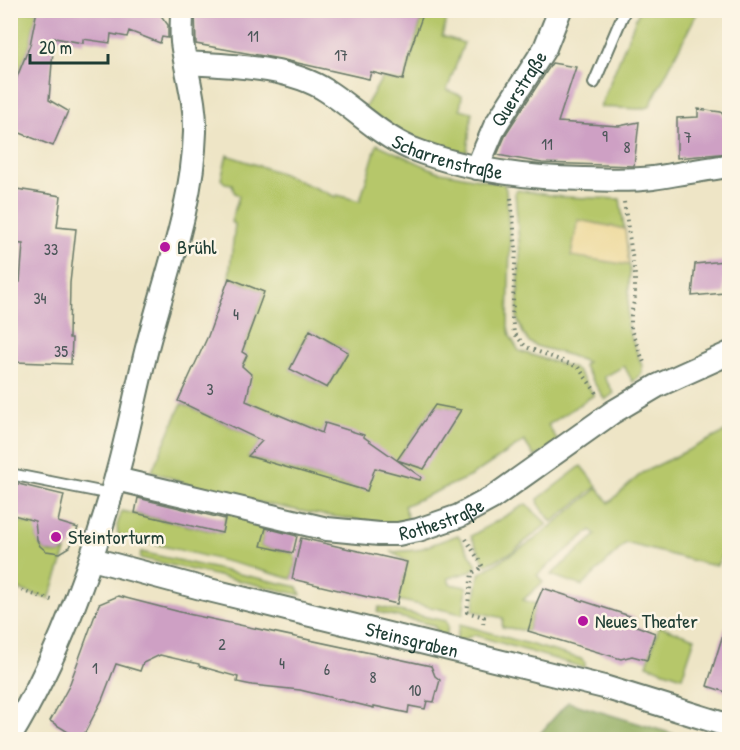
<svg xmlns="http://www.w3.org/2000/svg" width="740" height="750" viewBox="0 0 740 750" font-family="'Patrick Hand',sans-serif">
<rect width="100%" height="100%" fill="#fcf5e5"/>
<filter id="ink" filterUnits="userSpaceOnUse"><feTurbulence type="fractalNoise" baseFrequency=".0167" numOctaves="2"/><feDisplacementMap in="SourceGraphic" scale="12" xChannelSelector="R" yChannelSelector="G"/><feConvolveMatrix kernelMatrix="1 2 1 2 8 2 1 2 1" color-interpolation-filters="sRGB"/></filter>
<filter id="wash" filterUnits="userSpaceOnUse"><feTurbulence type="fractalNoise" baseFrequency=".008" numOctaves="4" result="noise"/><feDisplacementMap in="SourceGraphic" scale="24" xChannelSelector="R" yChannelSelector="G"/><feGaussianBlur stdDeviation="1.35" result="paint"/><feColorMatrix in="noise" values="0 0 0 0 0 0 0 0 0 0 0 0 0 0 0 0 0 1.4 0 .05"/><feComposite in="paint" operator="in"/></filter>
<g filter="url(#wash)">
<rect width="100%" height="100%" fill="#eee5c6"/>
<!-- green -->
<path fill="#b6c76a" stroke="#6a824f" stroke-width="1.5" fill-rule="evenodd" d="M10,11H37L30,45L15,83L11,81Z
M399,11H449L442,36L464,43L447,90L462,96L460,109L472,112L467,152L452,150L400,133L364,109L382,78L404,82L422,17Z
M639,11H698L649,107L640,109L600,107Z
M377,144L436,171L504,184L506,190L510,244L508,326L510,336L519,351L573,368L579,373L594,395L548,425L558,442L535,457L524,441L471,476L404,506L410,524L391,525L311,513L212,493L152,471L182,403L262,441L248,457L342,485L367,490L325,424L322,433L233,396L247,355L242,352L264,292L229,278L235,224L231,222L239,196L234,192L232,184L225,183L221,179L227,155L283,174L336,197L337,195L360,201ZM309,330L348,352L327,388L290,369ZM435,405L460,410L423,468L397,460Z
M517,190L562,197L620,199L630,270L627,326L642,366V373L633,382L624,366L604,377L614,393L605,400L583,365L587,362L565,354L536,346L529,342L523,333L517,318L520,255L515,192Z
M729,430V543L717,565L706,564L626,543L582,586L551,575L596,535L591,530L537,575L543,582L523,600L536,604L528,631L502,627L503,618L473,611L479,574L534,540L598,488L609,503L642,473Z
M581,466L597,486L552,522L539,505L538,499Z
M526,504L547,524L512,552L486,565L471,536Z
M122,511L221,533L227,511L267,521L261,546L293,553L296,561L292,579C235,562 176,550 118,535L117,525Z
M10,519L38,526C33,545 47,559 66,551L49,599L11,587Z
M458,535L477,565L470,572L448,578L450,584L467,587L463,614L397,600L407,562L392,552L417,550Z
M141,552L298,587L301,595L140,558Z
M379,607L446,621L448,627L445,638L442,637L433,625L377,612Z
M460,624L581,659L585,663V668L474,635L460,641L456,640Z
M659,626L695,638L682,677L647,665Z"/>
<!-- forest -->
<path fill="#90ac5e" stroke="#587449" stroke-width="1.5" d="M568,702L690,739L600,740L587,736L584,739H535Z"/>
<!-- sand -->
<path fill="#eeda9e" stroke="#868c69" stroke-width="1.5" d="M578,220L625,229L629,265L571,256Z"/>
<g id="blocks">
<!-- building -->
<path fill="#cea0c4" d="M37,10H157L168,25V38L162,37L160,43L129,31L127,37L111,34L110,43L83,39V43L54,38L49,100L68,111L53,146L10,129V94L30,45Z
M195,10H399L422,17L409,53L403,80L371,72L369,79L280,59L196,44Z
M552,63L576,67L558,122L619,126L639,122L634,166L542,163L497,155L507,132Z
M698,109L721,112L729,123V153L677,158V118L698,117Z
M10,188L61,196L57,227L76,229L70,283L69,338H72L71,364L15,362L14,315H10V283L20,282L23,244L10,243Z
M724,261V293L692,296L695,264Z
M229,278L264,292L242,352L247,355L242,366L252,375L246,401L322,433L325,423L364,435V437L421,477L420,480L375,468L367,491L248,456L262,441L178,401L208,336Z
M310,330L348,352L327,388L290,369Z
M435,405L461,410L424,469L397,460Z
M10,482L64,495L58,522L78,528L70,547L60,553L46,551L40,546L37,540L35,521L10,514Z
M138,498L225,519L222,533L135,513Z
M266,528L297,536L293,553L261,546Z
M301,538L407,562L397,604L292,579Z
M543,588L636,618L634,625L655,633L647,660L632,656L621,659L528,631L536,604Z
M118,596L188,614L431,666L435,676L440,680L434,702L427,701L425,709L409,706L408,713L374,706V708L300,690L252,685L237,682L238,677L199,666V664L160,655L143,663L140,671L116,664L102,700L81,740L50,721L69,686L99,604Z
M725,628L729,629V693L707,686Z"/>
</g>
</g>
<g filter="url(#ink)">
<use href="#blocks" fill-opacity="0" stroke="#677867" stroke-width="1.5"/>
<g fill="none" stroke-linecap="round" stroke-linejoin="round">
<!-- service casing -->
<g stroke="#677867" stroke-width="14">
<path id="service" d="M594,83L625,10
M10,474L111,494"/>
</g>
<!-- minor casing -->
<g stroke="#677867" stroke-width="26">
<g id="minor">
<path id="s1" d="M186,63C230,66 289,66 327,91C355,109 380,135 410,148C466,170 525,178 584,179C607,180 630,181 653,178C678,174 704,169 730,166"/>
<path id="s2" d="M477,168L495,126L545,48L560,10"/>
<path id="s3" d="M116,479L327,529L379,534H398L418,530L459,516L492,498L613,412L657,386L730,353"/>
<path id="s4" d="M92,559L201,588L604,687L730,726"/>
<path d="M10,737C58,659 90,569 115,481C128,436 136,390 148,344C166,275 193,204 195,132C196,101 186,73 182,42C181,32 182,21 182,10"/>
</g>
</g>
<!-- path -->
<path stroke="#677867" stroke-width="4" stroke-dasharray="1.5 4.5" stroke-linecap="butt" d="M511,198L516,249L512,318L514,333L526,347L578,367L598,395
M624,202L635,275V297L631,315V330L645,365
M466,539L483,567L472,573L467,612L484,617L483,625
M10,587L52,600"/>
<!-- service -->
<use href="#service" stroke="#fff" stroke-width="10"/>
<!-- minor -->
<use href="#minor" stroke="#fff" stroke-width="22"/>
</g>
</g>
<!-- markers -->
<g fill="#b5179e" stroke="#fcf5e5" stroke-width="2">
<circle cx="165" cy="247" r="6"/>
<circle cx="56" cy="537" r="6"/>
<circle cx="583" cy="621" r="6"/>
</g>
<g text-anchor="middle" stroke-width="5" stroke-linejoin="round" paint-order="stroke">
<!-- number labels -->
<g font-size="16" fill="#4b5658">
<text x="253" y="42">11</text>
<text x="341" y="61">17</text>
<text x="605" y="142">9</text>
<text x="688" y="143">7</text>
<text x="547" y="150">11</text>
<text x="627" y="153">8</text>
<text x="51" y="255">33</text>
<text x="40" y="304">34</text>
<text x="236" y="320">4</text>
<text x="61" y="357">35</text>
<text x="210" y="395">3</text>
<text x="222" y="650">2</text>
<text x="282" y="669">4</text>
<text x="95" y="674">1</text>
<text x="327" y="675">6</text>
<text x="373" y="683">8</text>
<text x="415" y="696">10</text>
</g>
<!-- street labels -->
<g font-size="20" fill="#1f3d34" stroke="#fcf5e5">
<text dy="7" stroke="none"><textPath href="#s2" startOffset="90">Querstraße</textPath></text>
<text dy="7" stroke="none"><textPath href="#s1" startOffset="285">Scharrenstraße</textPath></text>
<text dy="7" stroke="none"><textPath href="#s3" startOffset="334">Rothestraße</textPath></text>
<text dy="7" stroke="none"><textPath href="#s4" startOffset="330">Steinsgraben</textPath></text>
</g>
<!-- poi labels -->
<g font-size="20" fill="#1f3d34" stroke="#fcf5e5" text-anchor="start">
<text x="177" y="254">Brühl</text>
<text x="68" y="544">Steintorturm</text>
<text x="595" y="628">Neues Theater</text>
</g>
</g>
<!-- margin -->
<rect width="740" height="750" fill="none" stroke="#fcf5e5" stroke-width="36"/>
<!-- scale -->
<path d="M30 54v9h78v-9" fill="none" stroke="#1f3d34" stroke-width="3"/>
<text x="39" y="54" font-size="18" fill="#1f3d34" stroke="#fcf5e5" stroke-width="4.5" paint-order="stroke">20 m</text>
</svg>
